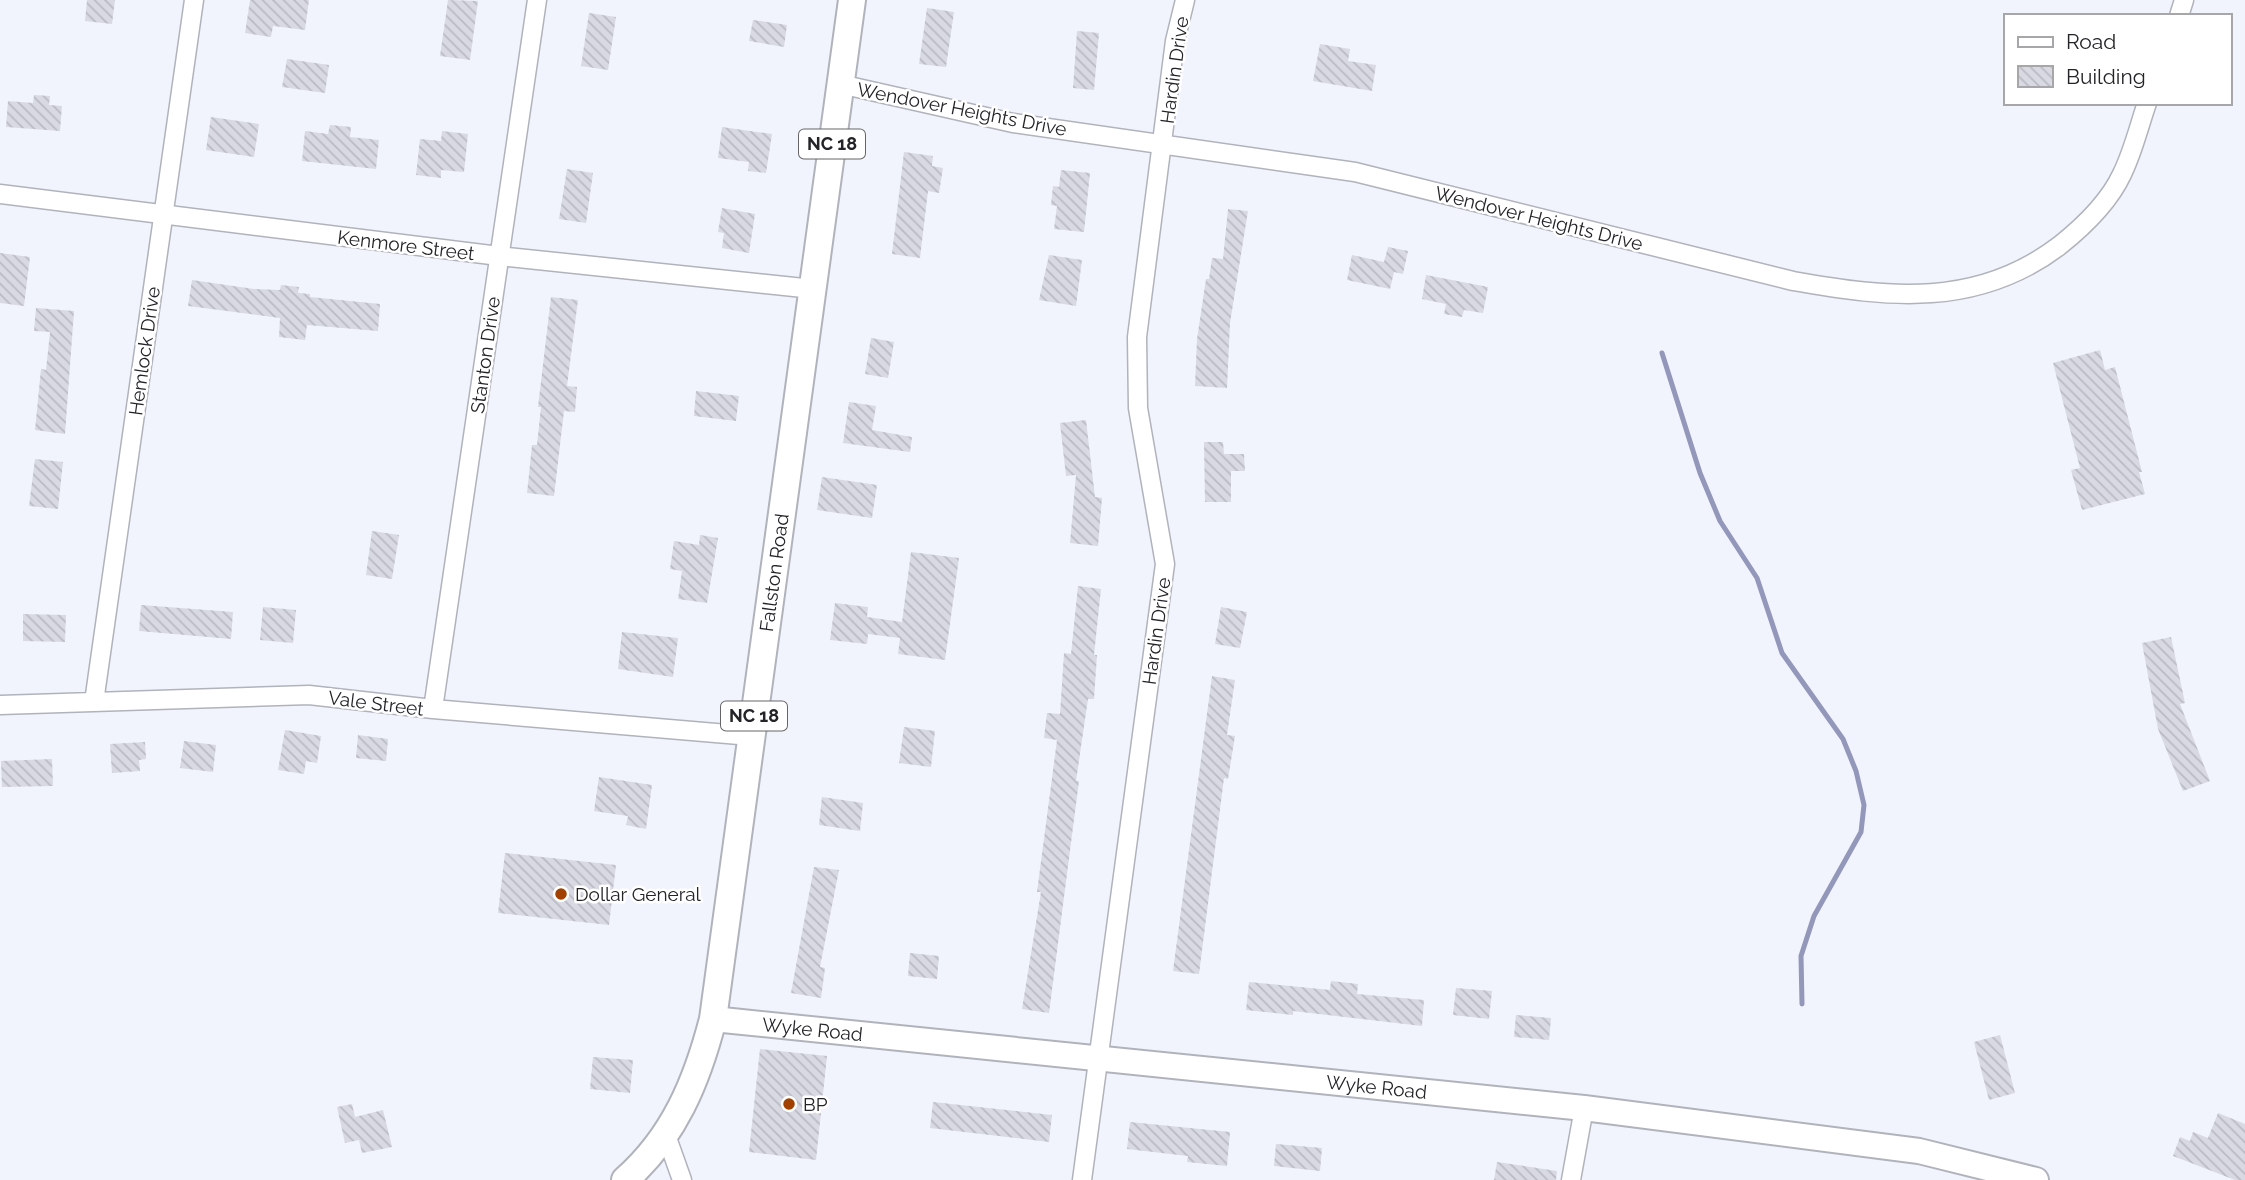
<svg xmlns="http://www.w3.org/2000/svg" width="2245" height="1180" viewBox="0 0 2245 1180" font-family="Raleway,sans-serif">
<defs>
<pattern id="building-back-hatch" width="6" height="6" patternUnits="userSpaceOnUse" patternTransform="scale(1.75)"><rect width="6" height="6" fill="#d8d9e3"/><path d="M-1 5l2 2M0 0l6 6M5-1l2 2" fill="none" stroke="#b9bac3"/></pattern>
</defs>
<rect width="100%" height="100%" fill="#f1f3fd"/>
<g fill="none" stroke-linecap="round" stroke-linejoin="round">
<!-- stream -->
<path stroke="#9397ba" stroke-width="5" d="M1662,353L1700,473L1720,521L1757,578L1782,653L1843,739L1856,771L1864,805L1861,832L1814,916L1801,956L1802,1004"/>
</g>
<!-- building -->
<path fill="url(#building-back-hatch)" d="M87,0H115L112,24L85,21Z
M250,0H309L305,30L273,26L271,37L245,33Z
M448,0L478,1L470,60L440,56Z
M927,8L954,12L946,67L919,64Z
M589,13L616,17L608,70L581,66Z
M753,20L787,25L784,47L749,41Z
M1077,31L1099,33L1094,90L1073,88Z
M1320,44L1350,49L1348,61L1376,65L1372,91L1313,81Z
M287,59L329,65L325,93L282,87Z
M34,95L50,96L49,105L62,106L60,131L6,127L8,101L33,103Z
M211,117L259,124L254,157L206,150Z
M330,125L351,127L350,137L379,140L376,169L302,161L305,131L328,134Z
M722,127L772,134L766,173L748,171L749,162L718,158Z
M442,131L468,134L464,172L441,170V178L416,175L420,139L441,141Z
M904,152L933,156L932,166L943,168L939,193L928,191L920,258L892,254Z
M567,169L593,173L586,223L559,219Z
M1061,170L1090,173L1084,232L1054,229L1057,206L1051,205L1053,186L1059,187Z
M722,208L755,214L749,253L722,248L724,233L718,232Z
M1228,209L1248,211L1230,323L1227,388L1195,386L1197,339L1206,279H1209L1212,258L1223,259Z
M1388,247L1408,251L1403,274L1394,272L1390,289L1347,280L1352,255L1384,262Z
M0,253L30,257L24,306L0,303Z
M1049,255L1082,260L1076,306L1039,300Z
M1426,275L1488,287L1483,313L1464,310L1462,317L1444,314L1446,304L1422,299Z
M192,280L254,289L280,290L281,285L299,287L298,293L310,294V297L380,304L378,331L307,325L305,340L279,337L280,318L188,306Z
M551,297L578,300L567,386L577,387L575,412L564,411L554,496L527,493L532,445H537L541,407H538Z
M36,308L74,311L65,434L35,430L41,369L46,370L50,332L34,331Z
M871,338L894,342L888,378L865,374Z
M2100,350L2105,370L2115,367L2142,472H2139L2145,494L2082,510L2071,470L2080,468L2053,363Z
M696,391L739,396L736,421L694,416Z
M849,402L876,406L872,430L912,437L910,452L843,443Z
M1086,420L1095,497L1102,498L1098,546L1070,543L1076,475L1066,476L1060,423Z
M1204,442H1223L1224,454H1244L1245,471H1231V502H1205Z
M35,459L63,462L58,509L29,506Z
M822,477L877,485L872,518L817,510Z
M372,531L399,535L392,579L366,575Z
M700,535L718,538L707,603L678,599L682,571L670,569L674,541L699,545Z
M911,552L959,558L945,660L898,654L900,638L868,634L867,644L830,640L835,603L868,607L867,617L902,622Z
M1078,586L1101,589L1094,655H1097L1094,699H1088L1076,781H1079L1049,1013L1022,1009L1041,892H1037L1057,740L1044,738L1047,713L1060,714L1064,653L1071,654Z
M141,605L233,612L231,639L139,631Z
M263,607L296,610L293,643L260,640Z
M1221,607L1247,612L1240,648L1215,644Z
M23,614L66,615L65,642L23,641Z
M622,632L678,638L673,677L618,669Z
M2171,637L2185,703L2180,704L2210,781L2183,791L2158,729L2142,643Z
M1212,676L1235,680L1227,735L1235,736L1228,779L1224,778L1199,974L1173,971Z
M904,727L935,731L931,767L899,763Z
M285,730L321,736L317,763L306,761L304,774L278,770Z
M358,735L388,739L386,761L356,758Z
M184,741L216,745L213,772L180,768Z
M145,742L146,759L139,760L140,771L112,773L110,744Z
M52,759L53,786L2,787L1,761Z
M599,777L652,785L646,829L626,825L628,816L594,811Z
M822,797L863,803L860,831L819,825Z
M505,853L616,865L609,925L498,913Z
M814,867L839,870L820,967L825,968L821,998L791,993Z
M910,953L939,956L937,979L908,976Z
M1331,981L1358,984L1357,994L1424,1000L1422,1026L1293,1011V1015L1246,1010L1249,982L1330,990Z
M1456,988L1492,991L1489,1019L1453,1015Z
M1516,1015L1551,1018L1549,1040L1514,1037Z
M2000,1035L2015,1093L1989,1100L1974,1042Z
M760,1049L827,1056L816,1160L749,1152Z
M593,1057L633,1060L630,1093L590,1089Z
M933,1102L1052,1115L1049,1142L930,1128Z
M352,1104L355,1117L383,1110L392,1147L362,1153L359,1140L345,1143L337,1107Z
M2218,1113L2245,1124V1180H2235L2173,1156L2180,1137L2190,1141L2193,1132L2208,1138Z
M1130,1122L1230,1132L1227,1166L1187,1162L1188,1156L1127,1149Z
M1276,1144L1322,1148L1320,1171L1274,1166Z
M1497,1162L1557,1171L1556,1180H1494Z"/>
<g fill="none" stroke-linecap="round" stroke-linejoin="round">
<!-- street casing -->
<g stroke="#b1b3bc" stroke-width="21">
<path id="street" d="M2179,16L2184,0
M840,84L1013,123L1355,172L1793,281C1889,298 1977,308 2059,246C2083,227 2109,202 2122,174C2133,152 2139,126 2147,103
M0,194L499,256L813,289
M94,702L194,0
M0,705L309,695L433,709L751,736
M433,709L537,0
M666,1135L682,1180
M1082,1180L1165,564L1138,408L1137,337L1175,41L1185,0
M1571,1180L1584,1108"/>
</g>
<!-- secondary casing -->
<g stroke="#b1b3bc" stroke-width="28">
<g id="secondary">
<path id="s1" d="M713,1019L1584,1108L1919,1151L2036,1180"/>
</g>
</g>
<!-- primary casing -->
<g stroke="#b1b3bc" stroke-width="30">
<g id="primary">
<path id="s2" d="M625,1180C674,1137 697,1081 713,1019L852,0"/>
</g>
</g>
<!-- street -->
<use href="#street" stroke="#fff" stroke-width="18"/>
<!-- secondary -->
<use href="#secondary" stroke="#fff" stroke-width="24"/>
<!-- primary -->
<use href="#primary" stroke="#fff" stroke-width="26"/>
</g>
<!-- markers -->
<g fill="#a24000" stroke="#fff" stroke-width="2.5">
<circle cx="561" cy="894" r="7"/>
<circle cx="789" cy="1104" r="7"/>
</g>
<g text-anchor="middle" stroke-width="5" stroke-linejoin="round" paint-order="stroke">
<!-- shield labels -->
<g fill="#fff" stroke="#666668" stroke-width="2">
<rect x="799" y="129.5" width="66" height="29" rx="5"/>
<rect x="721" y="701.5" width="66" height="29" rx="5"/>
</g>
<g font-size="18" font-weight="bold" fill="#242428">
<text x="832" y="150">NC 18</text>
<text x="754" y="722">NC 18</text>
</g>
<!-- street labels -->
<g font-size="19" fill="#242428" stroke="#fff">
<text transform="translate(1174 70) rotate(-82)" y="7">Hardin Drive</text>
<text transform="translate(962 109) rotate(11)" y="7">Wendover Heights Drive</text>
<text transform="translate(1539 218) rotate(14)" y="7">Wendover Heights Drive</text>
<text transform="translate(406 245) rotate(7)" y="7">Kenmore Street</text>
<text transform="translate(144 351) rotate(-82)" y="7">Hemlock Drive</text>
<text transform="translate(485 355) rotate(-82)" y="7">Stanton Drive</text>
<text dy="7" stroke="none"><textPath href="#s2" startOffset="637">Fallston Road</textPath></text>
<text transform="translate(1156 631) rotate(-82)" y="7">Hardin Drive</text>
<text transform="translate(376 703) rotate(7)" y="7">Vale Street</text>
<text dy="7" stroke="none"><textPath href="#s1" startOffset="100">Wyke Road</textPath></text>
<text dy="7" stroke="none"><textPath href="#s1" startOffset="667">Wyke Road</textPath></text>
</g>
<!-- poi labels -->
<g font-size="19" fill="#242428" stroke="#fff" text-anchor="start">
<text x="575" y="901">Dollar General</text>
<text x="803" y="1111">BP</text>
</g>
</g>
<!-- legend -->
<rect x="2004" y="14" width="228" height="91" fill="#ffffff" stroke="#a7a7a9" stroke-width="2"/>
<rect x="2018" y="37" width="35" height="10" fill="#ffffff" stroke="#a7a7a9" stroke-width="2"/>
<text x="2066" y="49" font-size="21" fill="#242428">Road</text>
<rect x="2018" y="66" width="35" height="21" fill="url(#building-back-hatch)" stroke="#a7a7a9" stroke-width="2"/>
<text x="2066" y="84" font-size="21" fill="#242428">Building</text>
</svg>
